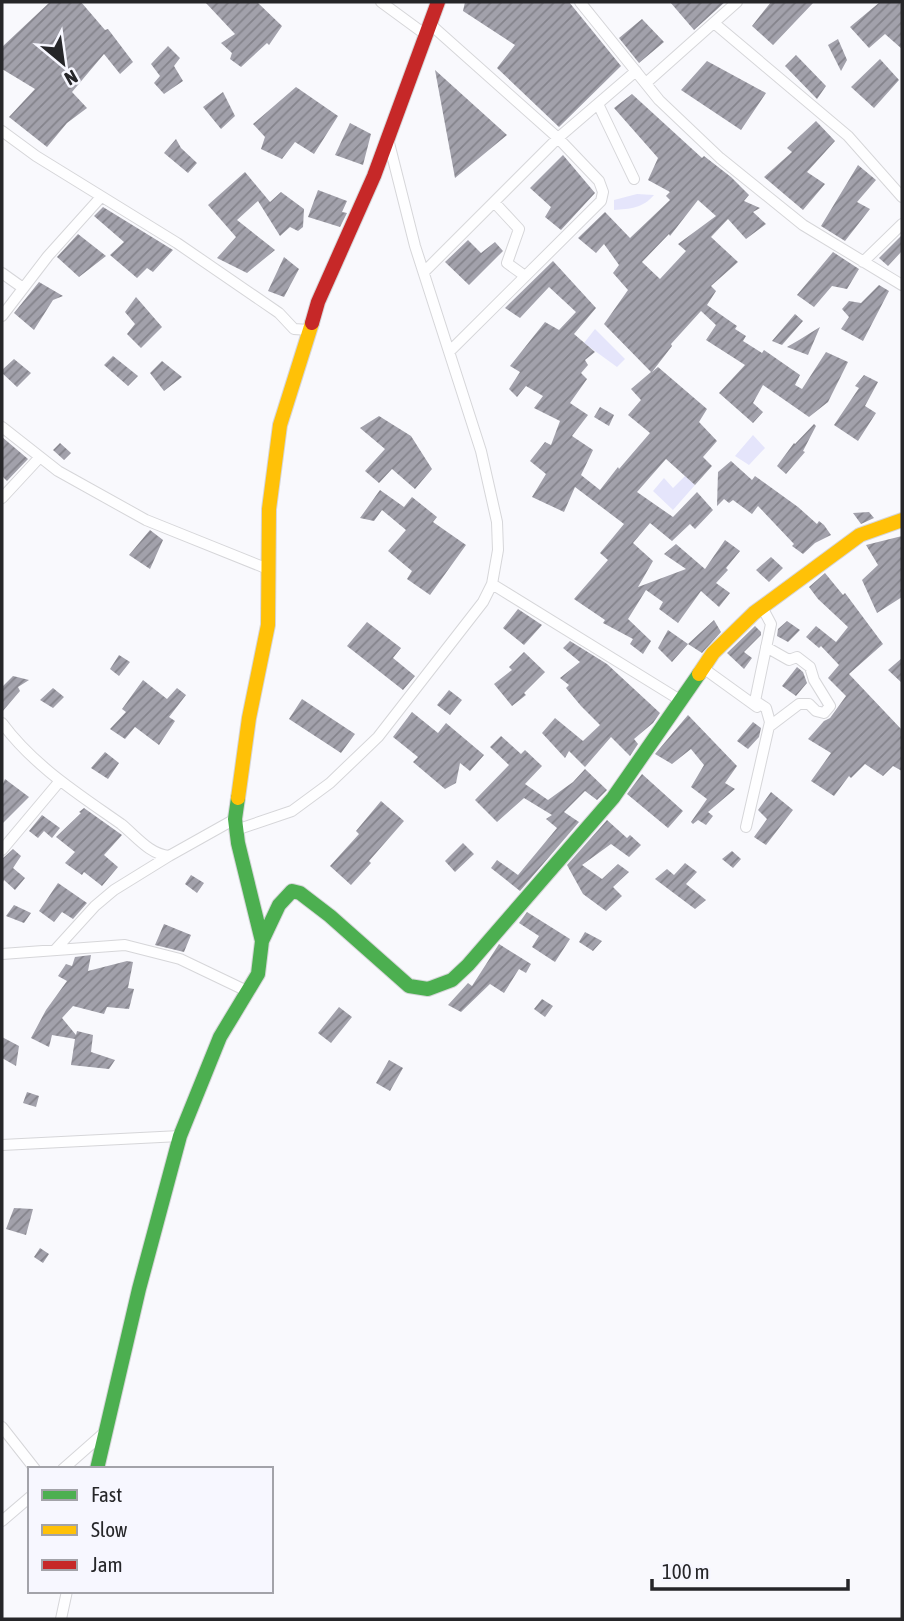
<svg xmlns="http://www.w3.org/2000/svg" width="904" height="1621" viewBox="0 0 904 1621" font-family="'Asap Condensed',sans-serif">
<defs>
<pattern id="building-hatch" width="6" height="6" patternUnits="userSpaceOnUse" patternTransform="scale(1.75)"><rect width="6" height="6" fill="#a2a1ab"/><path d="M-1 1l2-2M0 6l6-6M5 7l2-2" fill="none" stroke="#84838b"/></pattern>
</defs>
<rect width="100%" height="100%" fill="#f9f9fd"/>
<!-- grass -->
<path fill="#e5e5fb" d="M637,194L654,195C643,208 630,209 614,210V200Z
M595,329L625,359L617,367L584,343Z
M753,435L765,448L749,465L735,456Z
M685,476L695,485L673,510L653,491L664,478L673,488Z"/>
<!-- building -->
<path fill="url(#building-hatch)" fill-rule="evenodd" d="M50,2H81L105,30L108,29L133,62L120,74L104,54L72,92L87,108L67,123L47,147L9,117L35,89L2,69V47Z
M205,2H257L282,26L269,45L267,43L241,67L230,59L232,53L221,43L235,34Z
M465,2H569L621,66L559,127L497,68L515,45L463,11Z
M670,2H725L694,30Z
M771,2H814L773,45L752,26Z
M880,2H899L902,5V49L885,34L869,48L850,27Z
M642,19L664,42L639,63L619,38Z
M838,39L847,60L841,71L828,45Z
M168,46L180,58L174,66L183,81L164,94L154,83L160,76L151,64Z
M796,55L826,86L817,99L785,66Z
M880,59L899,80L874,108L851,87Z
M707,61L766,93L741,130L681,90Z
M435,70L507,135L455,178Z
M296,87L338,116L314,154L295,142L282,159L261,149L265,137L253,124Z
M223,92L235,116L221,129L203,107Z
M632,94L702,158L704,156L731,177L749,195L744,201L760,208L753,212L766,224L746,239L728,219L711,237L738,262L711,286L716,291L707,305L737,326L735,329L746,336L743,341L762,353L764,350L800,375L795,385L802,389L826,352L848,362L828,402L809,417L763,385L753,403L763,412L753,423L719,393L745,365L706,340L716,325L701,311L671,344L672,346L652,372L658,367L707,409L699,422L717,441L703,457L712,466L695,485L666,459L637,492L673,517L697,492L713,510L695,529L690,524L672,541L650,523L633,543L653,561L638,587L686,569L664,554L676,544L705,569L725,540L740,551L726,568L728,570L716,583L730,593L719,607L701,591L678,623L659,609L663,602L646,590L628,619L651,641L643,654L630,644L633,639L603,623L605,620L574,599L608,560L600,553L624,524L575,487L564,512L532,497L546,474L530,461L545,442L551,445L560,421L534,408L543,396L526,386L517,397L509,389L520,372L510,366L545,322L559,330L576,312L549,287L520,318L505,308L553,261L596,308L574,334L595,352L585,360L588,365L581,373L587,379L570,403L588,415L572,436L593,450L581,475L600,490L618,467L619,469L650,433L628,415L641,400L631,389L651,372L604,324L628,290L613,273L619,265L604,244L596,253L578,238L605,212L630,238L670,200L666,196L670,192L648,180L658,158L614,108ZM698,200L716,216L678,244L686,251L660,279L642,262L669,234L670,236Z
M816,121L835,141L807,172L825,184L803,210L764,177L792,152L787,148Z
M350,123L371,134L363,165L335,155Z
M176,139L181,148L197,163L188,173L164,153Z
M563,155L595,193L561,230L545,217L551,207L530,188Z
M858,165L876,180L857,202L870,209L845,241L821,226Z
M245,172L270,202L281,192L304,209L303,227L298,231L290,227L280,236L258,201L237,220L275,250L247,273L217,258L236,237L208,205Z
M318,190L347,201L342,212L347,213L340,227L308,217Z
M103,207L173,250L153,272L147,268L137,278L110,255L124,242L94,216Z
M78,234L106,256L79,277L57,257Z
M902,235V251L888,266L879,258Z
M468,240L481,253L495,242L503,251L469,285L445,262Z
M833,252L859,269L847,289L832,286L814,307L797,295Z
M284,257L299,269L284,297L268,291Z
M39,282L63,296L53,300L34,330L14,313Z
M879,285L889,291L863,341L841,329L849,317L842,309L849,301L861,303Z
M136,297L162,327L141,348L127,334L135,324L125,312Z
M795,314L803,321L782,345L772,341Z
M820,327L808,355L787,347L799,340Z
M113,356L138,376L128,386L104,365Z
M14,359L31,373L17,387L2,373V370Z
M162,361L182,377L164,391L150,373Z
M864,375L878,382L865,406L876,413L858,441L834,425L859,388L855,386Z
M600,407L614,415L609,426L594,417Z
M379,416L411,436L432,469L415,489L392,469L379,483L365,471L385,449L360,428Z
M814,424L816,426L803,451L805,452L786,474L777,466L794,443L795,444Z
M2,437L28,459L7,481L2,476Z
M60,443L71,453L64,460L53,450Z
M731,461L752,480L755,476L798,507L817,524L819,521L824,525L831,535L815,543L803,554L792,546L794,544L758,506L752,514L733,500L729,503L724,499L717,506L718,472Z
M380,490L404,507L412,497L437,517L433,522L466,545L430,595L407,579L412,571L388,551L406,530L382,510L374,521L360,518Z
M869,512L874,518L861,524L853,513Z
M150,530L163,540L150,569L129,555Z
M902,536V597L877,613L862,580L878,565L866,545Z
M771,557L783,568L769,582L756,570Z
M825,573L843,595L845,593L883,644L849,674L902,730V771L893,766L883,776L865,764L851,778L849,776L834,796L811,781L831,753L808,739L824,721L830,718L846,696L828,678L839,665L821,646L819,648L806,637L816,626L836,642L848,627L818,599L809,587Z
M518,609L542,625L524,645L503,628Z
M714,620L721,632L702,653L688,644Z
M787,621L800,630L788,642L777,636L778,629Z
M367,622L401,648L393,658L415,676L403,690L347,646Z
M755,626L761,632V635L744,652L752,658L744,669L727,653Z
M668,630L688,644L672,662L658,648Z
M570,641L607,664L660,713L653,723L634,739L638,744L630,756L611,737L585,767L569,751L565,758L542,733L555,718L583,741L600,725L581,706L566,688L569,685L560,678L580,662L563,648Z
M524,652L545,672L524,693L526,695L512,706L494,684L512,670L509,667Z
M119,655L130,662L119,676L110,669Z
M902,658V683L888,670Z
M797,667L803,672L807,683L796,696L782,686Z
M13,676L29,680L18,687L20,691L2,712V687Z
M143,680L167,699L177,688L186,695L169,717L175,721L159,745L135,727L125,739L110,729L126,712L122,709Z
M53,688L64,697L53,708L40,700Z
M449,690L462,700L450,715L437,705Z
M302,699L355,734L341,753L289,719Z
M412,712L438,733L446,723L484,755L470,771L460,763L456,783L445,789L413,762L418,757L393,737Z
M688,715L737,766L725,783L735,789L708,812L713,816L706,825L698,820L693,824L691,822L707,799L691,787L704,765L691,749L672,764L655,754Z
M753,722L761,728L759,737L748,749L737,741Z
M501,736L521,754L525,750L542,766L525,784L548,800L573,782L585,769L607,790L597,800L585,791L564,812L579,822L520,891L491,868L497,860L518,875L557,828L546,819L552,815L524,798L497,822L475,800L509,765L490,747Z
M105,752L119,763L108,779L91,768Z
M642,774L683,811L668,828L627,794Z
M5,779L29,797L2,824V786Z
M771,792L793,810L766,845L754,837L767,819L758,810Z
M381,801L404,821L369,861L371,863L351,885L330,866L359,834L356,831Z
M84,808L122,835L104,855L118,867L102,886L84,872L82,875L65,863L75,852L56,837L81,813L79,812Z
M42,815L60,828L52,838L44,831L38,838L29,831Z
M607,820L627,838L630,835L641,845L629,857L611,844L582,865L602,879L618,864L629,872L613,887L622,896L606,911L583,894L567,865Z
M463,843L474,854L455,872L445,861Z
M13,849L21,856L13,868L25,878L15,890L4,880L2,884V859Z
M732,851L741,859L733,868L722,859Z
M685,863L697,872L686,884L706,900L695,909L655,879L667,869L674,875Z
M191,875L204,883L197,893L185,884Z
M58,883L87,903L73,919L62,912L54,922L39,911Z
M14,905L31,913L24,923L6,916Z
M527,912L570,939L555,962L532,947L539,936L519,923Z
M164,924L191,935L184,952L155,945Z
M585,932L602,941L593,951L579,942Z
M499,944L531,964L526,973L519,969L504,993L490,984L461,1012L448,1005L468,983L472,986Z
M91,955L88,971L127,961L133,962L128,988L134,989L129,1009L107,1007L104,1014L73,1006L62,1018L76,1035L77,1031L93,1035L91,1052L115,1060L109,1069L71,1065L75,1039L52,1035L49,1047L31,1038L46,1010L67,981L58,976L66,964L72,966L75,957Z
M542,999L553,1006L545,1017L534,1009Z
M339,1007L352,1017L331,1043L318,1033Z
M2,1037L19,1046L16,1066L2,1058Z
M389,1060L403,1068L390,1091L376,1083Z
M27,1092L39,1096L36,1107L23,1103Z
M14,1208L33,1209L26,1235L6,1229Z
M40,1248L49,1254L43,1263L34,1257Z"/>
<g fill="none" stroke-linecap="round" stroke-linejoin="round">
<!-- street casing -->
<g stroke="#d6d6d9" stroke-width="12">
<path id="street" d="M381,2L426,35
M580,2L659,100L720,158L803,225L902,285
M714,23L848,136L902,197
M430,24L558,138L599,181L603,192L601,201L450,351
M646,83L737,2
M598,104L634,179
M2,131L36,156L177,243L279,313L294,329L309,330
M494,202L519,229L507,263L525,276
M863,262L902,224
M424,272L558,138L636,71
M2,273L23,288
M2,316L48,256L101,197
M2,427L58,471L146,520L268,569
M2,498L40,457
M492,584L680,700
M766,647L789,660L797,657L810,667L814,680L830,706L824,713L816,711L809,704H799L770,726
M703,668L757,707
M2,723C34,766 77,793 121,824C136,836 149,854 169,856L235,819
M746,827L770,722L766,708L755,701L771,624L762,607
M236,830L292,811L330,783L378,737L483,602L492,584L498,550L497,522L481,451L415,246L388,139
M2,850L59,782
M55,950L95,906L114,890L169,856
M2,954L125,945L180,959L249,992
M2,1145L180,1136
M2,1427L35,1469
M63,1469L105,1432
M2,1521L30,1497
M61,1619L67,1591"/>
</g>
<!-- fast casing -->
<g stroke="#d6d6d9" stroke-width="16">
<path id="fast" d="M262,941L279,905L292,891L300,893L330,916L409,986L428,989L452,980L468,965L613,798L699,674
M97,1469L139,1289L180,1136L220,1037L258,974L262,941L238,843L235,819L238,798"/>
</g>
<!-- slow casing -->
<g stroke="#d6d6d9" stroke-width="16">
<path id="slow" d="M699,674L713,653L754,613L860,535L902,520
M238,798L249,718L268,625L269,509L280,425L312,323"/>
</g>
<!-- jam casing -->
<g stroke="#d6d6d9" stroke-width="16">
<path id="jam" d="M312,323L318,302L374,176L438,2"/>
</g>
<!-- street -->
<use href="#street" stroke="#fefeff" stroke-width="10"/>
<!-- fast -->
<use href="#fast" stroke="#4caf50" stroke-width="14"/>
<!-- slow -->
<use href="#slow" stroke="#ffc107" stroke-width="14"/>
<!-- jam -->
<use href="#jam" stroke="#c62828" stroke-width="14"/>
</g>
<!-- border -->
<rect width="904" height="1621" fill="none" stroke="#262629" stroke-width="7"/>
<!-- legend -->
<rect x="28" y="1467" width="245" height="126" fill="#f7f7ff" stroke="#a3a3a9" stroke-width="2"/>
<rect x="42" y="1490" width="35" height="10" fill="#4caf50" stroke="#a3a3a9" stroke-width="2"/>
<text x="91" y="1502" font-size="21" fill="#262629">Fast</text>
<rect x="42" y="1525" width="35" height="10" fill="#ffc107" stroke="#a3a3a9" stroke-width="2"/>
<text x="91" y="1537" font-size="21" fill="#262629">Slow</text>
<rect x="42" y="1560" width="35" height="10" fill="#c62828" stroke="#a3a3a9" stroke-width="2"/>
<text x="91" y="1572" font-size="21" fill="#262629">Jam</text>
<!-- north arrow -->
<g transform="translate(63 63) rotate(151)" stroke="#f7f7ff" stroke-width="5" paint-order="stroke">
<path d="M0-5L12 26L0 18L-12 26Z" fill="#262629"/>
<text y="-10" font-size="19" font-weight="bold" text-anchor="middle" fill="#262629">N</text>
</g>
<!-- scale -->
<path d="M652 1579v10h196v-10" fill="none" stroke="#262629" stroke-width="3.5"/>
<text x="662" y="1579" font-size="21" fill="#262629" stroke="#f7f7ff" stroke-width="5" paint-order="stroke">100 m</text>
</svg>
